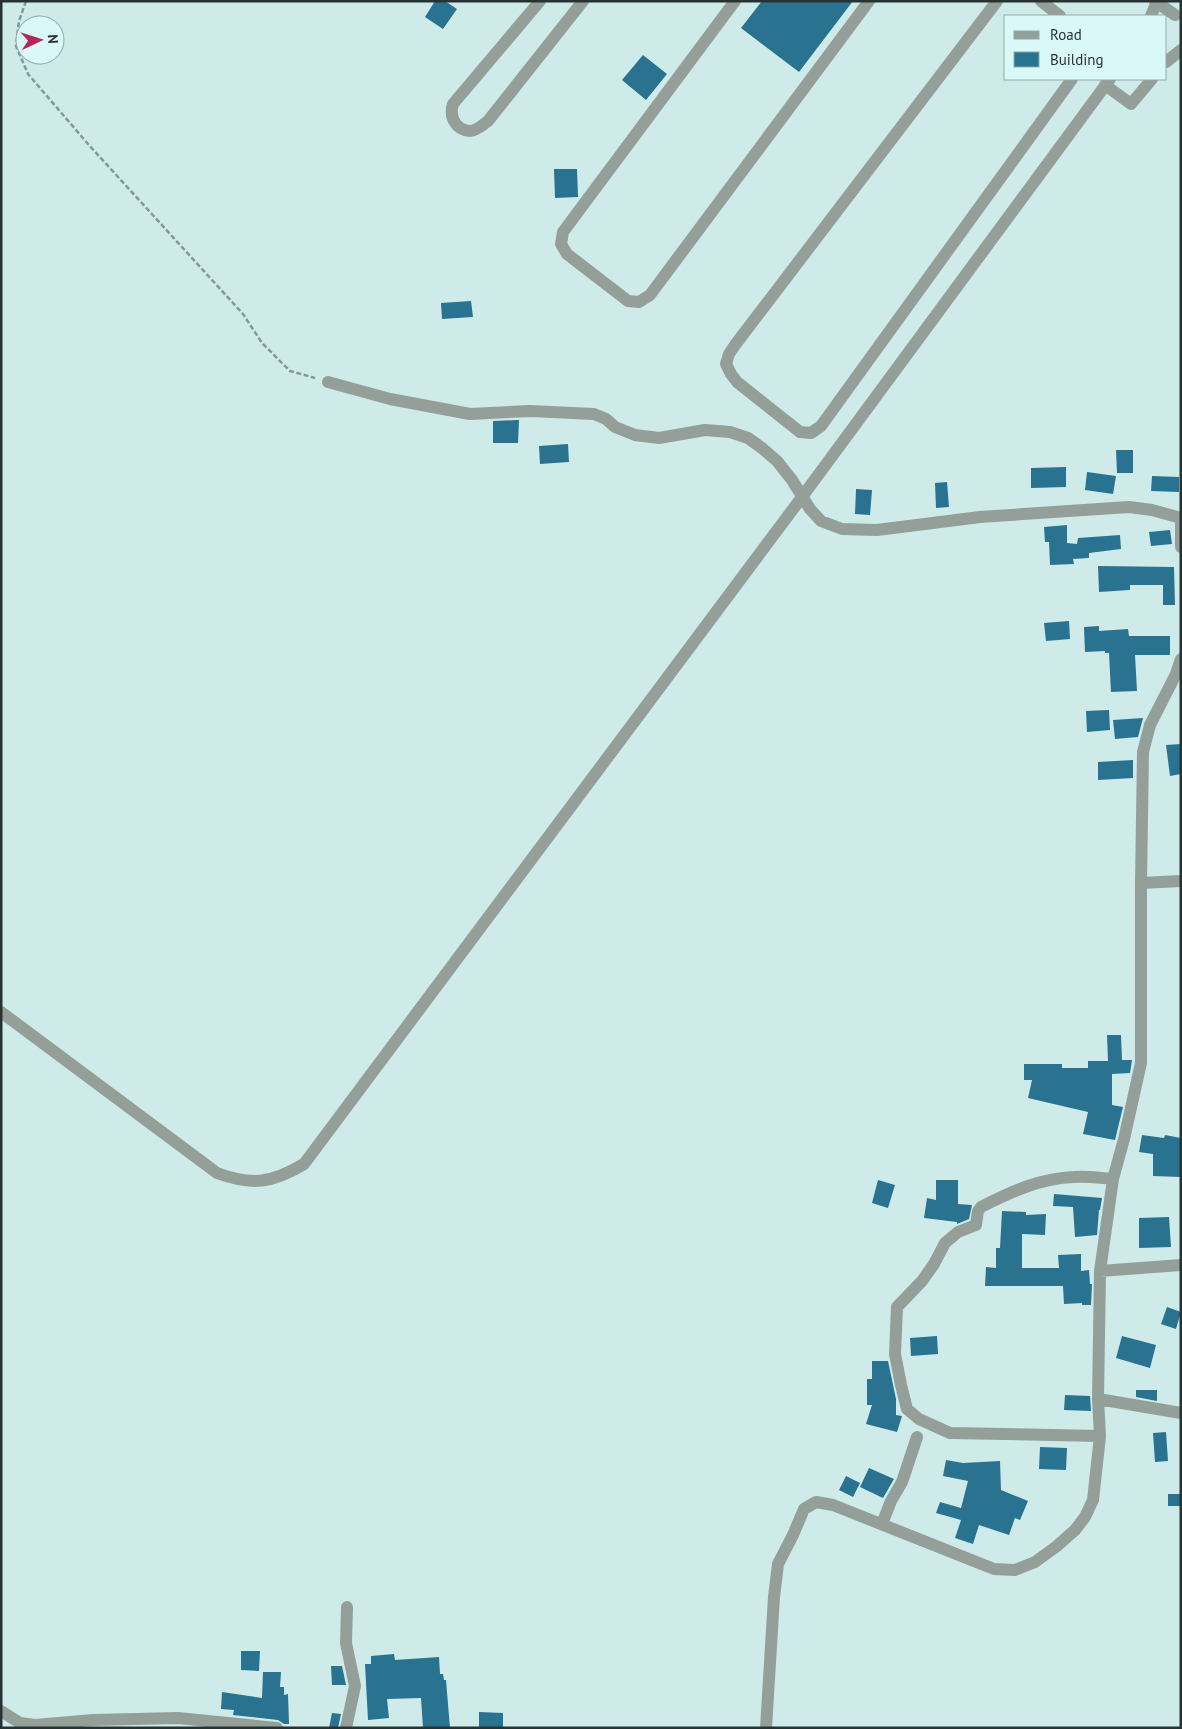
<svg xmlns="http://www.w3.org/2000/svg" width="1182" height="1729" viewBox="0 0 1182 1729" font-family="'PT Sans',sans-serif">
<rect width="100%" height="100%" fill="#ceebea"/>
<!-- building -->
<path fill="#297290" d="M435,1H445L457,9L443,29L425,17Z
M762,1H853L799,72L741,28Z
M643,55L667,74L646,100L622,80Z
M554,169H577L578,197L555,198Z
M471,301L473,317L442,319L441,303Z
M517,420H519L518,443H493V421Z
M568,444L569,462L540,464L539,446Z
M1116,450H1133V473H1117Z
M1066,467V487L1031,488V468Z
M1087,472L1116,476L1113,494L1085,490Z
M1152,476L1179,477V492L1151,491Z
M947,482L949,507L936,508L935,483Z
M856,489L872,490L870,515L855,514Z
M1067,525V543L1077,544L1078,538L1120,535L1121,549L1089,553V558L1073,559L1074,564L1050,565L1049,542H1045L1044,527Z
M1170,530L1172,544L1151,546L1149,532Z
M1098,566L1174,567L1175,605H1163V585H1130V590L1099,592Z
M1069,621L1070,639L1046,641L1044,623Z
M1099,626V631L1128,629L1129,636H1170V655H1135L1137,691L1111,692L1109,653H1105V651L1085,652L1084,627Z
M1109,710L1110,730L1087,732L1086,711Z
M1143,718L1138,737L1115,739L1113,720Z
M1181,744V774L1170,776L1166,745Z
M1133,760V778L1098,780V762Z
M1107,1035H1121L1122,1060H1132L1130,1073L1112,1074V1105L1123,1107L1115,1140L1083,1134L1088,1112L1028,1098L1032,1080H1024V1064H1062V1068H1088V1061H1108Z
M1142,1135L1164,1138L1165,1135L1181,1138L1180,1177L1153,1176V1154L1139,1152Z
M878,1180L895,1185L888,1208L872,1203Z
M936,1180H958V1204L972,1205L969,1219L957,1224V1222L924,1218L927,1198L936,1200Z
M1054,1194L1102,1198L1100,1210H1099L1097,1235L1075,1237L1073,1207L1053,1206Z
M1002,1211L1026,1212V1215L1046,1214L1045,1235L1022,1234V1268H1059L1058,1255L1081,1254V1271L1089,1270L1090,1284H1092L1091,1305H1082V1303L1064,1304L1063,1286H985L986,1267L996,1268V1248H1000Z
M1169,1217L1171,1247L1139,1248V1218Z
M1167,1307L1181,1312L1176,1329L1161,1324Z
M937,1336L938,1354L911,1356L910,1338Z
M1122,1336L1156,1345L1150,1368L1116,1358Z
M872,1361H888L896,1399V1415L902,1416L897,1432L866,1424L872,1405H867V1379H872Z
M1136,1390H1157V1401L1136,1397Z
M1065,1395L1090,1396L1091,1411L1064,1410Z
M1166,1432L1168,1461L1155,1462L1153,1433Z
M1040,1447L1067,1448L1066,1470L1039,1469Z
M946,1460L963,1463L1000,1461L1001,1490L1028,1501L1020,1520L1015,1518L1009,1535L979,1525L973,1544L955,1538L961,1520L936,1513L940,1502L961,1508L968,1481L943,1476Z
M869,1468L894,1479L883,1498L860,1487Z
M846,1476L860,1483L853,1497L839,1490Z
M1168,1494H1181V1506H1168Z
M241,1651H260L259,1671L241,1670Z
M394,1654L395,1660L439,1657L440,1674H443L444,1680H446L450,1728H423L421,1698L387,1699L389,1718L368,1720L365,1664H371V1656Z
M331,1666H342L346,1685H332Z
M263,1672H281L280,1687H284V1695L288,1694L289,1724H284L278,1720L233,1715L234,1710L221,1709L222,1692L262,1698Z
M479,1712L503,1713V1728H479Z
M332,1713L341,1714L338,1728H329Z"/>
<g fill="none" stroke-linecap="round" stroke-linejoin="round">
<!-- path -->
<path stroke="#839897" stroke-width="2.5" stroke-dasharray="5 2.5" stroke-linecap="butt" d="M26,1L19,21L16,46L28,74L88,144L243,314L262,343L290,371L315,378"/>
<!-- minor -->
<path stroke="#959f99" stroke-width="12" d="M540,1L453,104C449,116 455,130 470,131C476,131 483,125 488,121L583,1
M735,1L563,232L561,244L567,254L628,301L639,302L650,295L869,1
M997,1L735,345L729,354L726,364L731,374L737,382L800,432L811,433L821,426L1072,79
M1041,1L1060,16
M1166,62L1181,50
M1105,85L1131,104L1152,79
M328,382L390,399L470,414L530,411L594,414L606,419L615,427L635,435L659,438L705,430L730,432L748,438L762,448L777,461L792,480L810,509L821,521L842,529L877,530L980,517L1129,507L1152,510L1181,518
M1181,518V547
M1141,883L1181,881
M1100,1271L1181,1265
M1098,1399L1181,1413
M1100,1436L950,1433L919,1419L907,1409L901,1385L895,1354L897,1307L922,1281L934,1264L945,1243L958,1232L976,1225L978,1211L981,1207C1011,1192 1040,1178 1074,1177C1087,1176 1100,1178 1113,1179
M882,1524L891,1501L902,1482L917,1437
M1,1711L20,1723L35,1725L93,1720L178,1718L277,1728
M346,1728L355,1686L346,1643L347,1607
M766,1728L774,1597L778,1564L793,1535L804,1509L816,1502L833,1505L994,1569L1015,1570L1035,1562L1057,1546L1075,1530L1085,1517L1093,1500L1100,1436L1098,1399L1100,1271L1113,1179L1124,1139L1141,1063V883L1143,752L1150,725L1176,674L1181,659"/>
<!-- tertiary -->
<path stroke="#959f99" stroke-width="12" d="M1155,1L1175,15
M1151,16L1157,1
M1,1012L217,1173C252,1186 272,1183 304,1164L802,497L1110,79"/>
</g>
<!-- border -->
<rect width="1182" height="1729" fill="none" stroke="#273333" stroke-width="5"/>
<!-- legend -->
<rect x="1004" y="15" width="162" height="65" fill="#dbf8f8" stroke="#93a9a9"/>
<rect x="1014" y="31" width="25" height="8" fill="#959f99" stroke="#93a9a9"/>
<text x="1050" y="40" font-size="15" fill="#273333">Road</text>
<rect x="1014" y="52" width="25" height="15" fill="#297290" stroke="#93a9a9"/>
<text x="1050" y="65" font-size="15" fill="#273333">Building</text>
<!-- north arrow -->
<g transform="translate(40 40) rotate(86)"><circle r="24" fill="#dbf8f8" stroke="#93a9a9"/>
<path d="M0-4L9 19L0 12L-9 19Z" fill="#b62759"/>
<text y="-8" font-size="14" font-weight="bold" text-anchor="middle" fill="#273333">N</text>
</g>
</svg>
